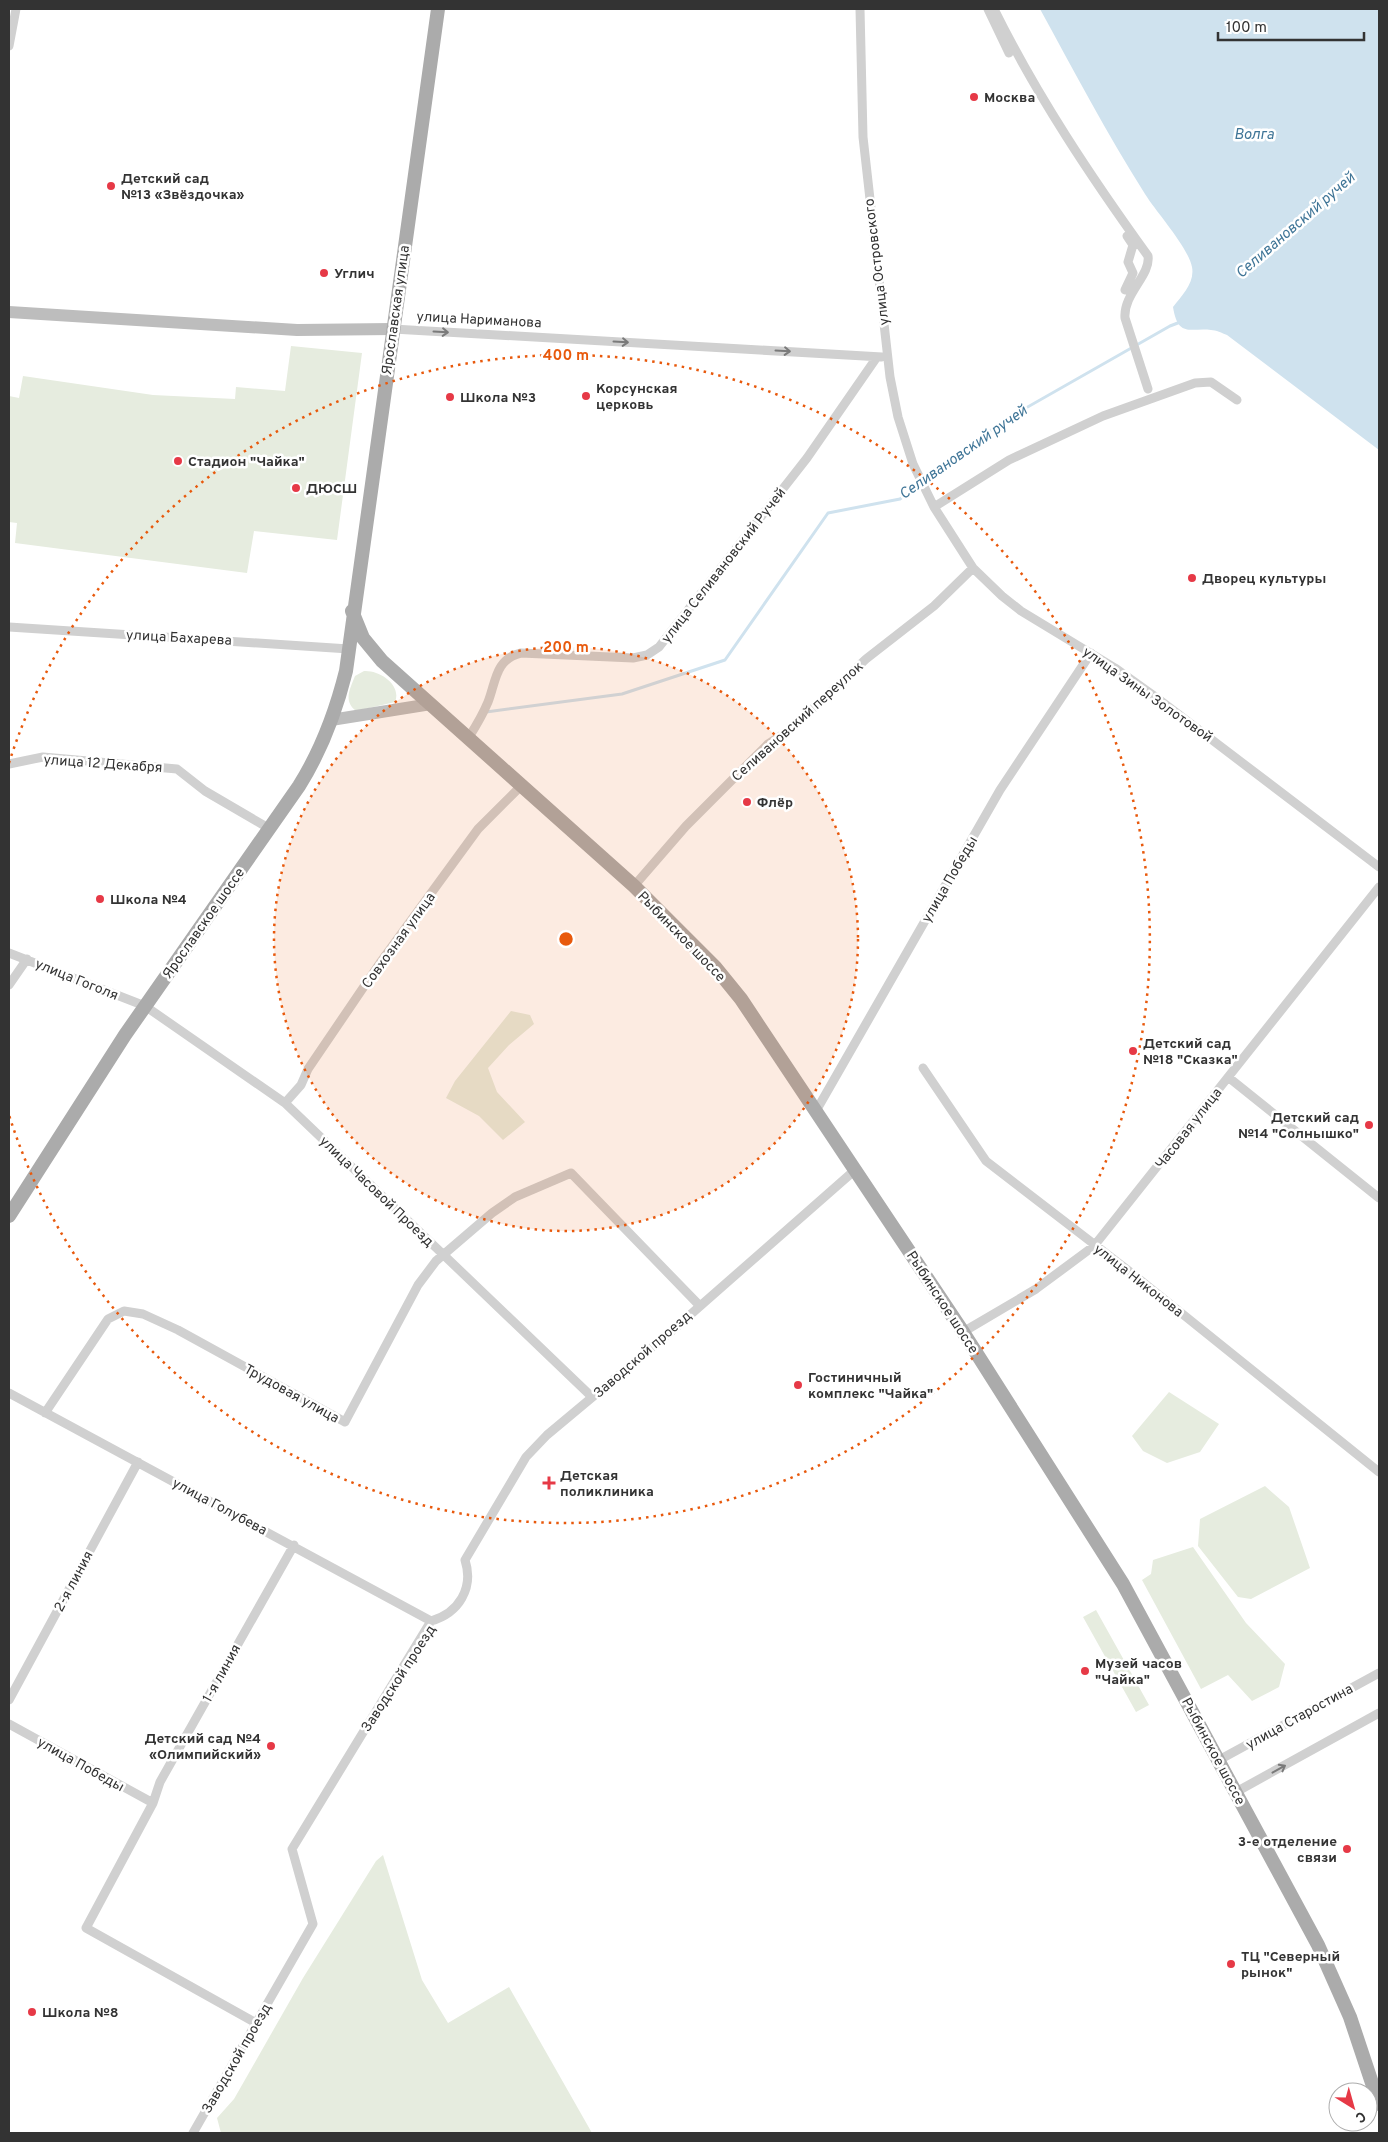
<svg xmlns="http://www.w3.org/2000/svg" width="1388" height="2142" viewBox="0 0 1388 2142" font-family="Overpass,sans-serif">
<rect width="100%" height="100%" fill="#fff"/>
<!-- green -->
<path fill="#e6ecdf" d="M291,346L362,353L337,540L254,531L247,573L15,543L17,523L9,522V396L19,398L23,376L153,395L235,399L236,387L285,391Z
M364,671C380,670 402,685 395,702L356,711C343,701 350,689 355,676Z
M511,1011L530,1015L534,1024L509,1045L488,1068L497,1092L525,1122L503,1140L479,1116L446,1098L455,1081Z
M1169,1392L1219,1424L1200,1452L1167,1463L1143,1451L1132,1436Z
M1265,1486L1289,1507L1310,1568L1251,1599L1238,1597L1198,1546L1200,1519Z
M1193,1547L1246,1623L1285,1664L1279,1687L1252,1701L1228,1675L1201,1689L1142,1580L1151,1574L1153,1560Z
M1096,1610L1149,1705L1136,1712L1083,1617Z
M383,1855L422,1980L448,2023L509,1987L592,2133H221L217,2118L234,2099L303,1978L376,1861Z"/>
<!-- water -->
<path fill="#cfe2ee" d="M1040,9H1379V450L1227,335C1222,333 1216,330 1211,330C1192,327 1178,339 1173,307C1182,295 1195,283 1192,267C1188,247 1157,213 1145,194C1107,134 1074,71 1040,9Z"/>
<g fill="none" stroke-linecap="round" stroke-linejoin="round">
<!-- stream -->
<path stroke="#cfe2ee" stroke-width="3" d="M486,712L622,694L725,660L828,513L900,499L1003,421L1170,326L1183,321"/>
<!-- street -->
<path stroke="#d0d0d0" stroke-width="9" d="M860,9L863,137L890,377L898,417L913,464L934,507L973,568L1002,596L1021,611L1115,668L1161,701L1379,867
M988,9L1009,53
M994,9C1037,96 1091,177 1148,256C1151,275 1123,294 1125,318L1148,389
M9,46L16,9
M1125,290L1133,273L1128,262L1133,245L1127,236
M393,329L882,357
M934,507L1009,460L1103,416L1195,383L1211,382L1237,400
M9,627L349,649
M469,737C476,726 483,714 488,702C496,682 495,659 521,653L633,658L647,655L659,647L807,458L877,357
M9,764L43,757L177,769L205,791L270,829
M634,886L686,826L768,744L791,729L866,659L934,606L973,568
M9,953L145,1006L285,1103L592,1397
M9,985L27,959
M923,1068L986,1161L1129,1271L1379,1472
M1228,1077L1379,1198
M285,1103L301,1085L308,1069L380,963L478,829L522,785
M816,1111L1000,790L1091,653
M963,1332L1036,1289L1094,1246L1379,887
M9,1393L431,1621
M45,1413L108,1319L124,1311L143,1314L178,1330L345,1422L418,1285L436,1261L492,1213L515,1197L571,1173L699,1305
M9,1700L138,1462
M9,1724L153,1803
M1219,1760L1379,1673
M1236,1792L1379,1713
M256,2023L86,1928L153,1803L160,1782L294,1545
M193,2133L313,1924L292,1849L431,1621C459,1613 474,1588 465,1560L526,1457L547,1435L674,1329L855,1170"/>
<!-- secondary -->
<path stroke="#bdbdbd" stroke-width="12" d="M9,312L297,330L393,329
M331,720L431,704"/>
<!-- primary -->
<path stroke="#ababab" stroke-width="14" d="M352,611L363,638L382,661L634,886L715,967L741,999L963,1332L1123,1584L1318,1945L1350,2017L1379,2104
M9,1216L125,1035L299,786C321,751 336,711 346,671L438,9"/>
</g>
<!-- one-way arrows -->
<defs><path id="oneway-shaft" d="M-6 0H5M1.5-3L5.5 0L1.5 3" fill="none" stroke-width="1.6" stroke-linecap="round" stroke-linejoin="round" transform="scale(1.25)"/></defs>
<g stroke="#7a7a7a">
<use href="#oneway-shaft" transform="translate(441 332) rotate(3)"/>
<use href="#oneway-shaft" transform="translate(621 342) rotate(3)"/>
<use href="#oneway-shaft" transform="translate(783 351) rotate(3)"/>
<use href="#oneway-shaft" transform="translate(1279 1769) rotate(-29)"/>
</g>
<!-- distance rings -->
<circle cx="566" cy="939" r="292" fill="#e8590c" fill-opacity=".12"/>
<g fill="none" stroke="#e8590c" stroke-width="2.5" stroke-dasharray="2.5 5">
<circle cx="566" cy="939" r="292"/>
<path d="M9 763A584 584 0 1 1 9 1115"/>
</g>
<!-- markers -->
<g fill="#e63946" stroke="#fff" stroke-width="2">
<circle cx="974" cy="97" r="5"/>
<circle cx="111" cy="186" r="5"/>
<circle cx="324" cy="273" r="5"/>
<circle cx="586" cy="396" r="5"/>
<circle cx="450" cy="397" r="5"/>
<circle cx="178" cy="461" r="5"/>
<circle cx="296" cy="488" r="5"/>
<circle cx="1192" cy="578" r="5"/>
<circle cx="747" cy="802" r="5"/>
<circle cx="100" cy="899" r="5"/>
<circle cx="1133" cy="1051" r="5"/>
<circle cx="1369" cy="1125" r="5"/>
<circle cx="798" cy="1385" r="5"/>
<path d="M546.5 1475.5h5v5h5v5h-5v5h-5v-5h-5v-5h5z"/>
<circle cx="1085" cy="1671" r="5"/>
<circle cx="271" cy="1746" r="5"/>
<circle cx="1347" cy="1849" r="5"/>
<circle cx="1231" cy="1964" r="5"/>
<circle cx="32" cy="2012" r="5"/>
</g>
<g text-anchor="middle" stroke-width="5" stroke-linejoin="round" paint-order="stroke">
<!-- poi labels -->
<g font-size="14" font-weight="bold" fill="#333" stroke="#fff" text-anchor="start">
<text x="984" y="102">Москва</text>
<text x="121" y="183">Детский сад<tspan x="121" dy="16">№13 «Звёздочка»</tspan></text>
<text x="334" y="278">Углич</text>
<text x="596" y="393">Корсунская<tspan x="596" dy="16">церковь</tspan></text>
<text x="460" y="402">Школа №3</text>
<text x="188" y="466">Стадион "Чайка"</text>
<text x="306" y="493">ДЮСШ</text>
<text x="1202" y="583">Дворец культуры</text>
<text x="757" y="807">Флёр</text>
<text x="110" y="904">Школа №4</text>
<text x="1143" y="1048">Детский сад<tspan x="1143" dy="16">№18 "Сказка"</tspan></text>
<text x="1359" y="1122" text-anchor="end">Детский сад<tspan x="1359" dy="16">№14 "Солнышко"</tspan></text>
<text x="808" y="1382">Гостиничный<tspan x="808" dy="16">комплекс "Чайка"</tspan></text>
<text x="560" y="1480">Детская<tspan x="560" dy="16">поликлиника</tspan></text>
<text x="1095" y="1668">Музей часов<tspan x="1095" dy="16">"Чайка"</tspan></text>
<text x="261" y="1743" text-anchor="end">Детский сад №4<tspan x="261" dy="16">«Олимпийский»</tspan></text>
<text x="1337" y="1846" text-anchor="end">3-е отделение<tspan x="1337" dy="16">связи</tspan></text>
<text x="1241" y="1961">ТЦ "Северный<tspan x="1241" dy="16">рынок"</tspan></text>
<text x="42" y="2017">Школа №8</text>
</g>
<!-- street labels -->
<g font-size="14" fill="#333" stroke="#fff">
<text transform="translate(876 262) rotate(-97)" y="5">улица Островского</text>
<text transform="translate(395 310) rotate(-82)" y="5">Ярославская улица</text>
<text transform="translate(479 319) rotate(3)" y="5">улица Нариманова</text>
<text transform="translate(723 565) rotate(-52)" y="5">улица Селивановский Ручей</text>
<text transform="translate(179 637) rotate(3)" y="5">улица Бахарева</text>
<text transform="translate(1148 694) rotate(35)" y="5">улица Зины Золотовой</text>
<text transform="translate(797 721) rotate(-42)" y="5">Селивановский переулок</text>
<text transform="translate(103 763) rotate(4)" y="5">улица 12 Декабря</text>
<text transform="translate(949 879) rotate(-60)" y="5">улица Победы</text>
<text transform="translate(203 923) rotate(-55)" y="5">Ярославское шоссе</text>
<text transform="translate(682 936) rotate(46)" y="5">Рыбинское шоссе</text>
<text transform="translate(398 940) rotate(-54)" y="5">Совхозная улица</text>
<text transform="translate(77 979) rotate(22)" y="5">улица Гоголя</text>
<text transform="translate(1188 1128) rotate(-52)" y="5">Часовая улица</text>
<text transform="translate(377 1191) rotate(44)" y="5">улица Часовой Проезд</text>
<text transform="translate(1139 1280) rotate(38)" y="5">улица Никонова</text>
<text transform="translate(943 1302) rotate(57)" y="5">Рыбинское шоссе</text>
<text transform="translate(642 1354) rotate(-41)" y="5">Заводской проезд</text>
<text transform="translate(292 1393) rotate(29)" y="5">Трудовая улица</text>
<text transform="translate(220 1506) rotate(28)" y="5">улица Голубева</text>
<text transform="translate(73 1581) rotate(-62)" y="5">2-я линия</text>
<text transform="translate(221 1673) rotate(-61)" y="5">1-я линия</text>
<text transform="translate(398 1678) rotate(-57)" y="5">Заводской проезд</text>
<text transform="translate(1299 1716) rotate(-29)" y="5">улица Старостина</text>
<text transform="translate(1214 1751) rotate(62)" y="5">Рыбинское шоссе</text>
<text transform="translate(81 1764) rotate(29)" y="5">улица Победы</text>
<text transform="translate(236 2058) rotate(-60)" y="5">Заводской проезд</text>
</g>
<!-- water labels -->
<g font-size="15" font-style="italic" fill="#3f7597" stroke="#fff">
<text x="1254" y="139">Волга</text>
<text transform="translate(1295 225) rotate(-41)" y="5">Селивановский ручей</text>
<text transform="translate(963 452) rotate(-35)" y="5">Селивановский ручей</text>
</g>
</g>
<circle cx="566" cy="939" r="8" fill="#e8590c" stroke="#fff" stroke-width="2.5"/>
<g font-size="15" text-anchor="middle" font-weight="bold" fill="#e8590c" stroke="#fff" stroke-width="5" stroke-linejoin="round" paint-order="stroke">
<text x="566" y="360">400 m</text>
<text x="566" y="652">200 m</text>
</g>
<!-- border -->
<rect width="1388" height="2142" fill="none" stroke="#333333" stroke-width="20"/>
<!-- north arrow -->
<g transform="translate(1353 2107) rotate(143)"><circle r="24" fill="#ffffff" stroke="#adadad"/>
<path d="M0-4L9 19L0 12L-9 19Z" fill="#e63946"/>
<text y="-8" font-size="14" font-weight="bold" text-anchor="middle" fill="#333333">С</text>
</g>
<!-- scale -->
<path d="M1218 32v8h146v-8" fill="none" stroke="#333333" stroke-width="2.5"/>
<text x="1226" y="32" font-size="15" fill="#333333" stroke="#ffffff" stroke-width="4" paint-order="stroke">100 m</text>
</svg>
